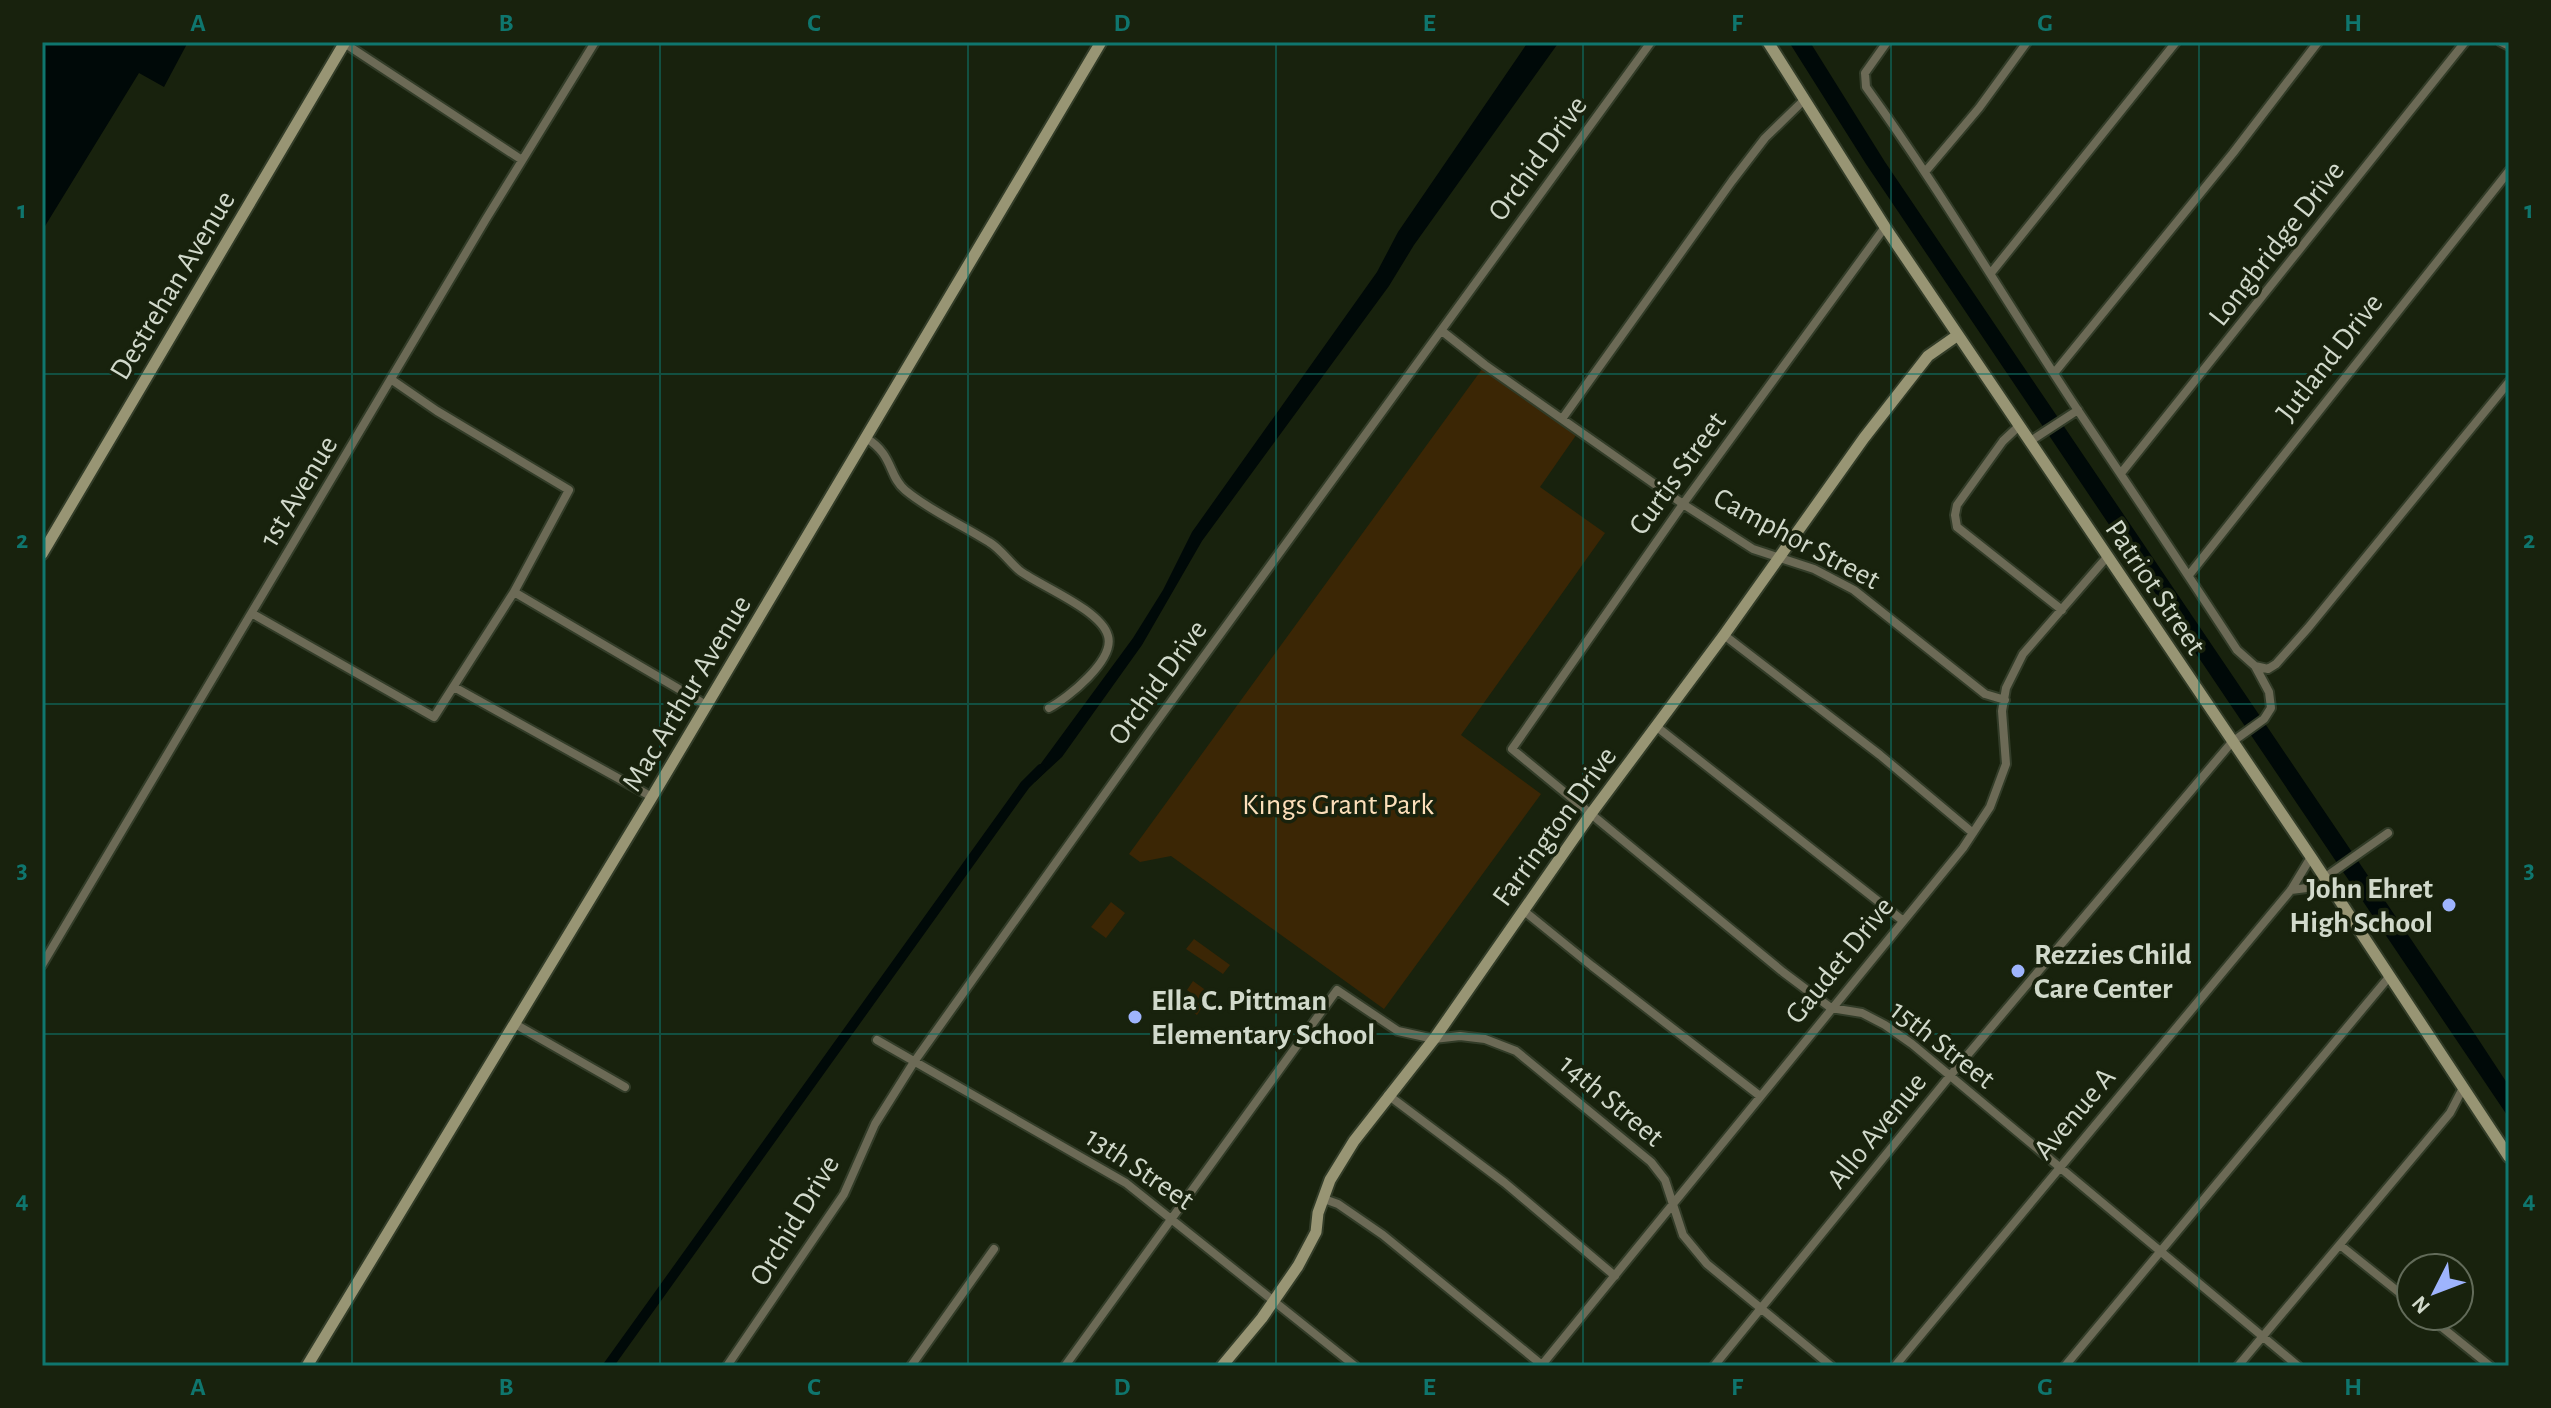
<svg xmlns="http://www.w3.org/2000/svg" width="2551" height="1408" viewBox="0 0 2551 1408" font-family="'Alegreya Sans',sans-serif">
<rect width="100%" height="100%" fill="#18220d"/>
<!-- green -->
<path fill="#3b2605" d="M1485,365L1579,431L1540,487L1605,533L1461,735L1541,794L1384,1009L1171,856L1140,862L1129,854Z
M1111,902L1125,913L1106,938L1091,927Z
M1194,939L1230,965L1223,974L1186,949Z
M1193,981L1211,994L1205,1003L1187,990Z
M1185,994L1203,1006L1197,1015L1179,1002Z"/>
<!-- water -->
<path fill="#000908" d="M42,42H188L164,87L139,73L42,231Z
M1528,42H1559L1414,245L1389,286L1202,541L1142,645L1062,757L1035,782L1031,777L1133,638L1163,590L1192,532L1377,272L1398,232Z
M1789,42H1810L1885,162L2465,1019L2509,1086V1118L1866,164Z"/>
<g fill="none" stroke-linecap="round" stroke-linejoin="round">
<!-- canal -->
<path stroke="#000908" stroke-width="10" d="M608,1366L1025,785L1041,769"/>
<!-- street casing -->
<g stroke="#323c28" stroke-width="12">
<path id="street" d="M1887,42L1865,73L1866,87C1942,192 2007,304 2079,412C2132,491 2185,570 2237,650L2255,666L2268,669L2276,664L2308,628L2509,382
M2501,42L2509,46
M344,43L522,160
M1925,172L1979,108L2027,42
M1885,227L1683,504L1512,749L1783,972L1831,1008L1862,1013L1885,1025L1912,1044L2298,1366
M1991,273L2176,42
M1442,331L1485,365L1683,504L1753,549L1814,569L1854,590L1985,694L2005,700
M2055,372L2233,153L2318,42
M1562,419L1732,181L1765,138L1804,100
M2019,426L2003,441L1957,505L1955,515L1957,527L2062,610
M866,438C894,455 888,476 905,490C930,511 961,524 989,542C1001,549 1009,562 1020,571C1042,587 1101,610 1108,636C1115,660 1068,698 1049,708
M2029,442L2078,410
M2122,472L2465,42
M2189,575L2509,171
M514,592L706,705
M253,614L434,717L514,592L569,490L437,411L392,380
M1724,635L1880,755L1973,833
M454,687L652,797
M1657,727L1902,920
M2324,878L2388,833
M2291,890L2330,885
M1523,910L1592,966L1760,1096
M42,965L486,219L595,42
M515,1024L625,1087
M877,1040L1126,1183L1355,1366
M1388,1095L1505,1183L1615,1276
M1324,1199L1338,1204L1383,1235L1542,1365
M2340,1245L2411,1302
M2428,1316L2490,1366
M727,1366L844,1194L875,1124L914,1062L1149,732L1651,42
M911,1366L994,1249
M1065,1366L1337,990L1398,1031L1434,1039L1460,1036L1485,1039L1516,1051L1651,1162L1665,1180L1683,1235L1707,1264L1831,1366
M1541,1366L1963,848L1990,807L2006,764L2002,711L2006,688L2023,654L2107,557
M1714,1366L1949,1077L2232,742L2264,719L2271,708L2269,692L2255,666
M1895,1366L2291,890L2311,857
M2065,1366L2389,977
M2238,1366L2450,1113L2463,1088"/>
</g>
<!-- secondary casing -->
<g stroke="#323c28" stroke-width="15">
<path id="secondary" d="M1768,42L1885,227L2311,857L2509,1157
M42,554L345,42
M307,1366L652,797L1101,42
M1222,1366L1262,1318L1298,1266L1316,1232L1318,1213L1330,1180L1354,1141L1434,1039L1590,815L1724,635L1864,438L1928,356L1958,335"/>
</g>
<!-- street -->
<use href="#street" stroke="#6c6a56" stroke-width="8"/>
<!-- secondary -->
<use href="#secondary" stroke="#989574" stroke-width="11"/>
</g>
<!-- grid -->
<path fill="none" stroke="#0f766e" stroke-width="2" stroke-opacity="0.55" d="M352,42V1366M660,42V1366M968,42V1366M1276,42V1366M1583,42V1366M1891,42V1366M2199,42V1366M42,374H2509M42,704H2509M42,1034H2509"/>
<!-- markers -->
<g fill="#9eb4fd" stroke="#18220d" stroke-width="3">
<circle cx="2449" cy="905" r="8"/>
<circle cx="2018" cy="971" r="8"/>
<circle cx="1135" cy="1017" r="8"/>
</g>
<g text-anchor="middle" stroke-width="7" stroke-linejoin="round" paint-order="stroke">
<!-- street labels -->
<g font-size="30" fill="#d1d9cb" stroke="#18220d">
<text transform="translate(1537 158) rotate(-54)" y="10">Orchid Drive</text>
<text transform="translate(2276 243) rotate(-52)" y="10">Longbridge Drive</text>
<text transform="translate(172 285) rotate(-59)" y="10">Destrehan Avenue</text>
<text transform="translate(2329 357) rotate(-52)" y="10">Jutland Drive</text>
<text transform="translate(1677 473) rotate(-54)" y="10">Curtis Street</text>
<text transform="translate(298 491) rotate(-59)" y="10">1st Avenue</text>
<text transform="translate(1797 538) rotate(28)" y="10">Camphor Street</text>
<text transform="translate(2156 587) rotate(56)" y="10">Patriot Street</text>
<text transform="translate(1157 682) rotate(-54)" y="10">Orchid Drive</text>
<text transform="translate(686 693) rotate(-59)" y="10">Mac Arthur Avenue</text>
<text transform="translate(1554 826) rotate(-54)" y="10">Farrington Drive</text>
<text transform="translate(1839 960) rotate(-51)" y="10">Gaudet Drive</text>
<text transform="translate(1943 1044) rotate(38)" y="10">15th Street</text>
<text transform="translate(1612 1100) rotate(40)" y="10">14th Street</text>
<text transform="translate(2074 1113) rotate(-50)" y="10">Avenue A</text>
<text transform="translate(1876 1130) rotate(-51)" y="10">Allo Avenue</text>
<text transform="translate(1140 1168) rotate(34)" y="10">13th Street</text>
<text transform="translate(794 1220) rotate(-59)" y="10">Orchid Drive</text>
</g>
<!-- park labels -->
<g font-size="30" fill="#fcdfba" stroke="#18220d">
<text x="1338" y="814">Kings Grant Park</text>
</g>
<!-- poi labels -->
<g font-size="30" font-weight="bold" fill="#d1d9cb" stroke="#18220d" text-anchor="start">
<text x="2433" y="898" text-anchor="end">John Ehret<tspan x="2433" dy="34">High School</tspan></text>
<text x="2034" y="964">Rezzies Child<tspan x="2034" dy="34">Care Center</tspan></text>
<text x="1151" y="1010">Ella C. Pittman<tspan x="1151" dy="34">Elementary School</tspan></text>
</g>
</g>
<!-- border -->
<rect width="2551" height="1408" fill="none" stroke="#18220d" stroke-width="88"/>
<!-- north arrow -->
<g transform="translate(2435 1292) rotate(228)"><circle r="38" fill="#18220d" stroke="#626b59" stroke-width="2"/>
<path d="M0-6L14 30L0 20L-14 30Z" fill="#9eb4fd"/>
<text y="-12" font-size="22" font-weight="bold" text-anchor="middle" fill="#d1d9cb">N</text>
</g>
<rect x="44" y="44" width="2463" height="1320" fill="none" stroke="#0f766e" stroke-width="3"/>
<g font-size="26" text-anchor="middle" font-weight="bold" fill="#0f766e">
<text x="198" y="31">A</text>
<text x="506" y="31">B</text>
<text x="814" y="31">C</text>
<text x="1122" y="31">D</text>
<text x="1429" y="31">E</text>
<text x="1737" y="31">F</text>
<text x="2045" y="31">G</text>
<text x="2353" y="31">H</text>
<text x="22" y="218">1</text>
<text x="2529" y="218">1</text>
<text x="22" y="548">2</text>
<text x="2529" y="548">2</text>
<text x="22" y="878">3</text>
<text x="2529" y="878">3</text>
<text x="22" y="1208">4</text>
<text x="2529" y="1208">4</text>
<text x="198" y="1395">A</text>
<text x="506" y="1395">B</text>
<text x="814" y="1395">C</text>
<text x="1122" y="1395">D</text>
<text x="1429" y="1395">E</text>
<text x="1737" y="1395">F</text>
<text x="2045" y="1395">G</text>
<text x="2353" y="1395">H</text>
</g>
</svg>
